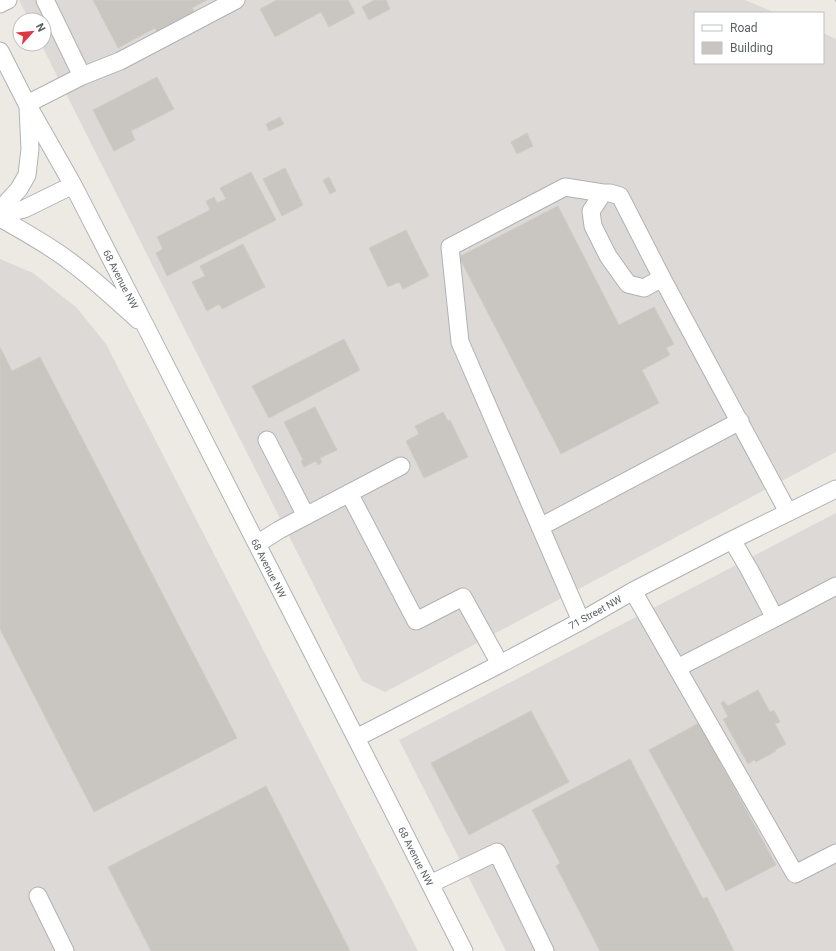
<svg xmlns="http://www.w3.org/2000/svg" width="836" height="951" viewBox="0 0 836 951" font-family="Roboto,sans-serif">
<rect width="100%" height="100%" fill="#edeae4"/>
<!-- industrial -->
<path fill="#dcd9d6" d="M19,0H745L776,13H695V63H823V33L836,39V452L385,692L362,681L41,44H44V20H29Z
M0,259L33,273L77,308L106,344L418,951H0Z
M836,513V951H506L399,740Z"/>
<!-- building -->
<path fill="#c9c5c0" stroke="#d2cbc2" d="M93,0H207L192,8L196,14L158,34L155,28L118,48Z
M277,0H348L355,13L329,27L321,12L275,37L260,9Z
M374,0H386L390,9L369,20L362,7Z
M157,77L174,109L131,131L135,140L114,151L93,110Z
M280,117L284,124L269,131L266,124Z
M527,133L533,146L517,154L511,142Z
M285,168L303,205L282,216L263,179Z
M251,172L276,220L167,276L156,253L163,249L157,237L210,210L206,201L214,197L217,203L226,199L220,188Z
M329,177L336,191L330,194L323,180Z
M558,206L619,325L654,307L674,344L666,348L670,355L642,370L659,403L561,454L459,257Z
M406,230L429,276L403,289L399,282L388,287L369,248Z
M243,244L265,287L222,309L219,304L207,311L192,282L205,276L200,266Z
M344,339L360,370L269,418L252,386Z
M0,347L12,371L40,357L237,738L94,812L0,629Z
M315,407L337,450L320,458L322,462L318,465L316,461L304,467L301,461L303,460L284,422Z
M443,412L448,421L450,420L468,457L424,478L406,441L419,434L415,426Z
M758,690L770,712L774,710L780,722L775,724L786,744L775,750L776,751L756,762L754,760L748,764L723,719L728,717L721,703L724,701L728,706Z
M531,711L569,782L469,835L431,763Z
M699,723L776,865L726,891L649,750Z
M630,759L703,899L707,897L734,951H600L556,866L560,863L532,810Z
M266,786L350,951H151L108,867Z"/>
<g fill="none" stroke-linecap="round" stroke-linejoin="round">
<!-- minor casing -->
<g stroke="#afb2b5" stroke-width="19">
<path id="minor" d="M0,4L8,0
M0,51L27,104L73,185L146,327L356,738L464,951
M82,76L120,61L236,0
M27,104L82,76L45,0
M0,210L19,189L27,175L30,149L28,108
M0,214L16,211L24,209L73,185
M0,218C23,231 47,244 68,260C93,278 115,299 138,320
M662,278L644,288L628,284L608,256L593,226L591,211L603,193H610L620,196L662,278L788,512
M267,440L306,516
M349,493L416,621L463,597L500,664
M540,527L740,421
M732,540L749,569L775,618L836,586
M257,544L279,530L401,466
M633,591L795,874L836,853
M581,621L460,342L450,247L565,187L603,193
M677,668L775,618
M356,738L500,664L581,621L633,591L732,540L836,489
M430,884L497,852L545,951
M38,896L65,951"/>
</g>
<!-- minor -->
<use href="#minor" stroke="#fff" stroke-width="17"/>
<!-- rail -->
<path stroke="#b2b3b3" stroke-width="3" stroke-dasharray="1 5" stroke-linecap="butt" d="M835,0H836"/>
</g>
<g text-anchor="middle" stroke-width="4" stroke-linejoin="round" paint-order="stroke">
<!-- street labels -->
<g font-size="10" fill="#5c6063" stroke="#fff">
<text transform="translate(121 279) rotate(63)" y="4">68 Avenue NW</text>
<text transform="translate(269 568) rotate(63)" y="4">68 Avenue NW</text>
<text transform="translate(595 612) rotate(-29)" y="4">71 Street NW</text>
<text transform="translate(416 856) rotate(63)" y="4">68 Avenue NW</text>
</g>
</g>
<!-- legend -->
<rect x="694" y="12" width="130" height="52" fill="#ffffff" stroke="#bebfc1"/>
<rect x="702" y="25" width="20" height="6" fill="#ffffff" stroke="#bebfc1"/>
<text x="730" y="32" font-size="12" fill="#5c6063">Road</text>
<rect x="702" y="42" width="20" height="12" fill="#c9c5c0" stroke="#bebfc1"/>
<text x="730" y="52" font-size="12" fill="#5c6063">Building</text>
<!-- north arrow -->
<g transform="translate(32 32) rotate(63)"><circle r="19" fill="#ffffff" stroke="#bebfc1"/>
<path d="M0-3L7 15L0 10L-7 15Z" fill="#dd3943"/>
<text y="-6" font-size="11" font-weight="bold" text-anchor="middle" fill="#5c6063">N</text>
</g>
</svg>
